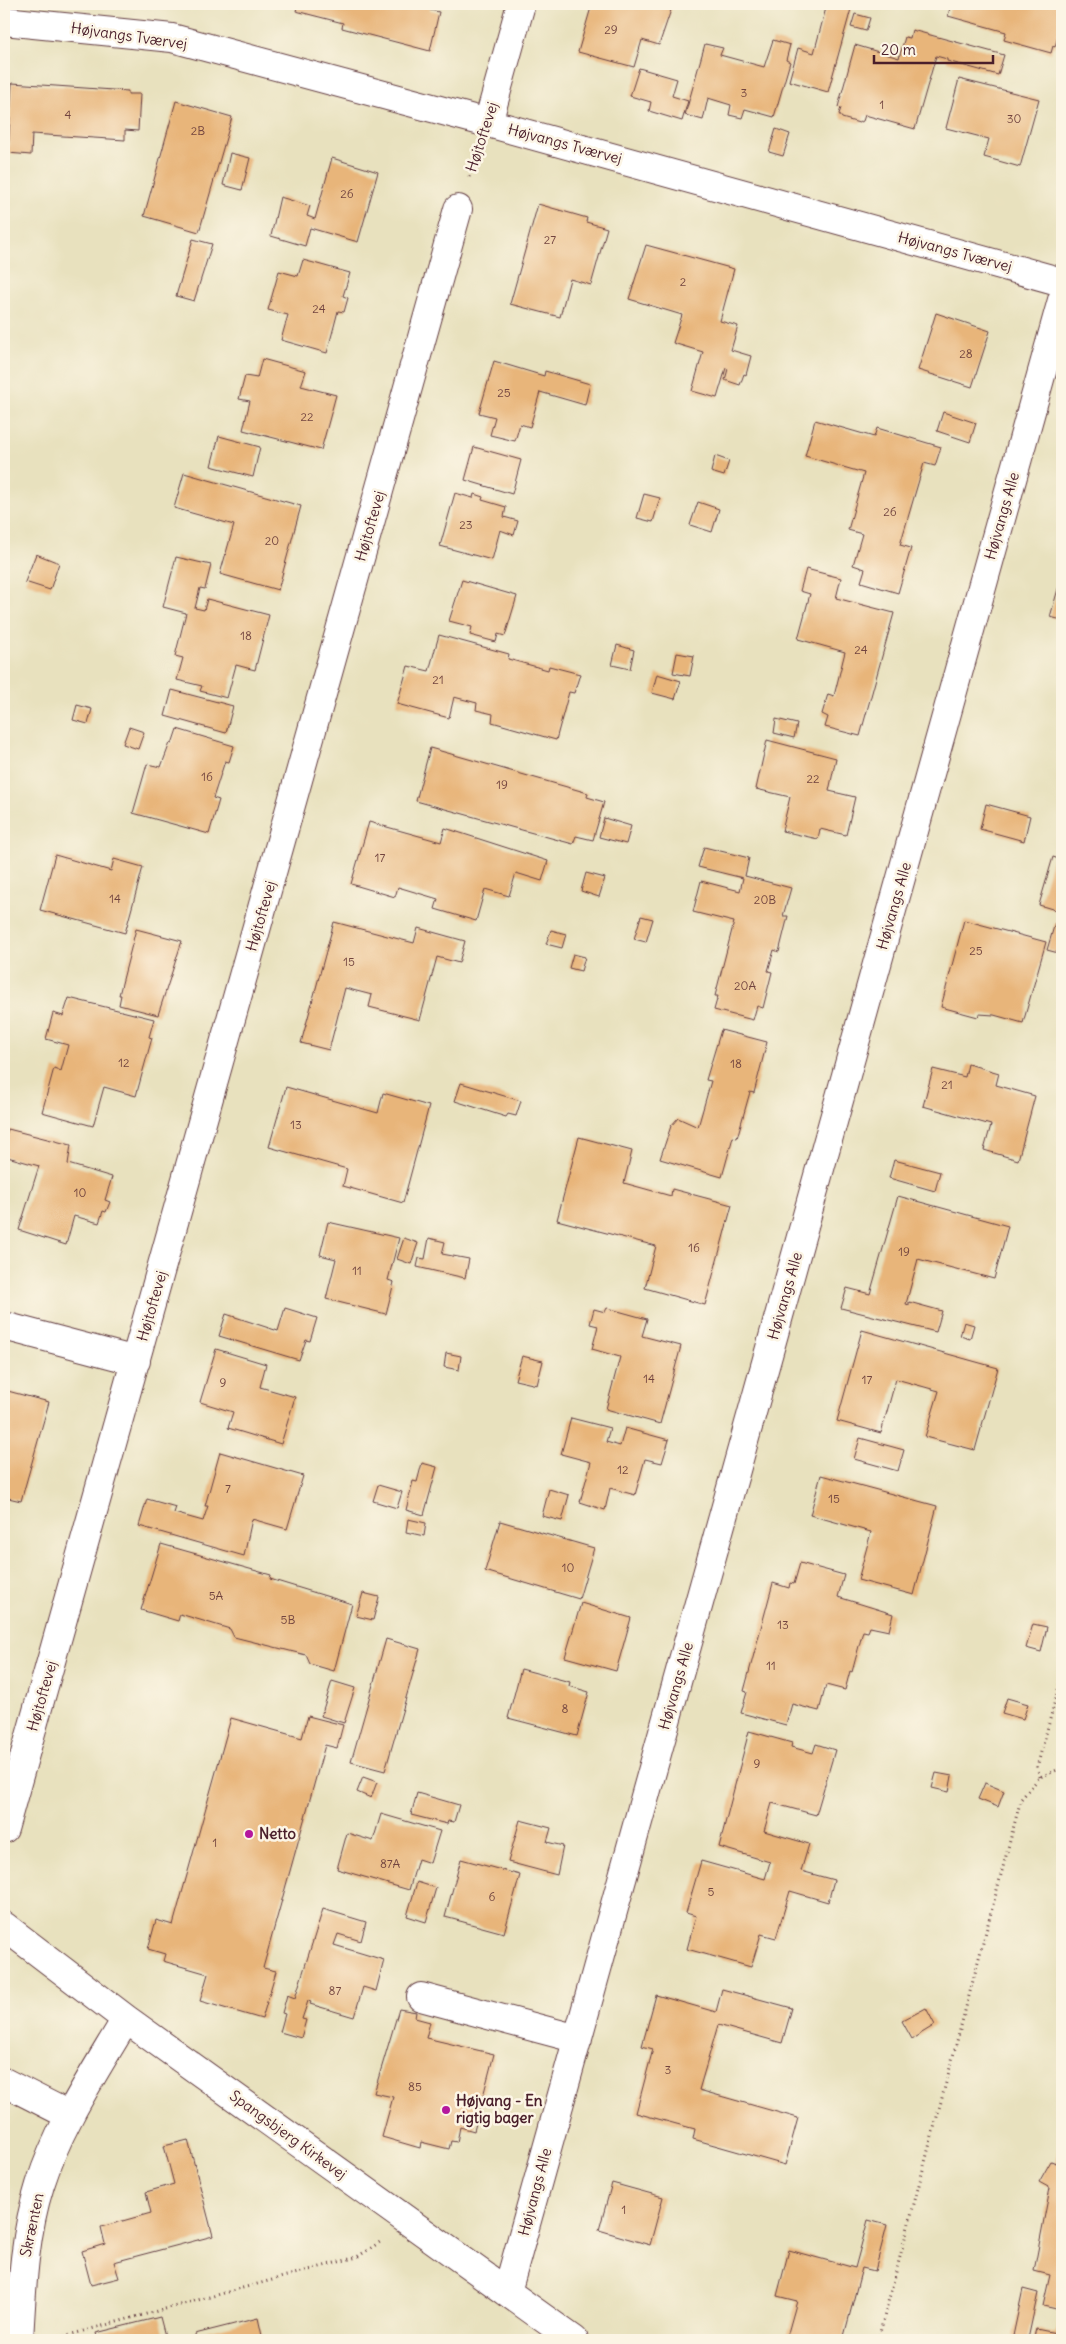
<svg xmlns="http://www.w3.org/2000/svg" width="1066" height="2344" viewBox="0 0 1066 2344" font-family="Delius,sans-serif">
<rect width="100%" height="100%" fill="#fcf5e5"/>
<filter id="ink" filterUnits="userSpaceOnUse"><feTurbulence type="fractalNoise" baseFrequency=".02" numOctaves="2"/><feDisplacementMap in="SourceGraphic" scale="10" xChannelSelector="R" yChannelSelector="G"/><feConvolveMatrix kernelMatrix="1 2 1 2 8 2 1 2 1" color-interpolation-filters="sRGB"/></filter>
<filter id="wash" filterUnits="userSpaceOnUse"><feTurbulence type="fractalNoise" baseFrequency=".0096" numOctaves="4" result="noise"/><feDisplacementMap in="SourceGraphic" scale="20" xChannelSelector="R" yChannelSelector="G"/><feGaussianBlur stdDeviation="1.12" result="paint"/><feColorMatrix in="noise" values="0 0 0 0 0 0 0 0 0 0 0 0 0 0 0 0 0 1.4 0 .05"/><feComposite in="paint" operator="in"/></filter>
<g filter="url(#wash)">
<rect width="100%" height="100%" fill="#e8e1be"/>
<g id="blocks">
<!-- building -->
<path fill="#e8b57a" d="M298,4H432L430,10L439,12L430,51L342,28L343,23L296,11Z
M592,4H673L659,45L642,40L634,67L578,52Z
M827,4L851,9L828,92L789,81L798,48L814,53Z
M951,4H1062V22L1055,47L1053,46L1051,53L1004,40L1006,32L948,16Z
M855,14L870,18L866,31L851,27Z
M912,30L1004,55L998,75L947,61V59L936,56L915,129L865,115L863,121L859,123L842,118L839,114L841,108L838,107L855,45L899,58L905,37L910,38Z
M773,40L790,45L786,60L790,62L774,117L745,109L742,118L729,115L731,105L708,98L703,120L685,115L705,44L723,48L720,55L764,67Z
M639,68L677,79L672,96L688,101L682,121L649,111L651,102L630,96Z
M959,79L1039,99L1020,167L984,157L989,139L946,128Z
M12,83L128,91V94H140L138,131L125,130V140L32,134L31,155L8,153Z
M176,101L232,117L199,232L144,216Z
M776,129L790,134L783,156L769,152Z
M230,153L250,158L242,190L223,185Z
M332,158L378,172L358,242L310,228L305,246L271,236L280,197L310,206L307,216L315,219Z
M538,204L587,218L586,222L607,228L591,285L570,279L560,317L510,304Z
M193,239L212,244L194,301L176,296Z
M646,245L734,269L720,321L738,326L731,350L751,356L746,375L744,374L740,385L725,380L728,369L726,368L717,398L692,391L703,352L673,343L682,315L629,299Z
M303,260L350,273L343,296L348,298L344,312L338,311L327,353L281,340L288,315L268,310L279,271L298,276Z
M936,313L990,331L972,387L918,370Z
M262,359L306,371L301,386L336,395L321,450L243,430L250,401L239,399L245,376L257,378Z
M494,361L544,376L545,371L590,384L585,405L540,392L530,427L520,424L515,441L490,435L495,417L479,413Z
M943,412L976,423L970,442L937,431Z
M815,420L874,437L877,428L941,447L935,466L924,463L900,545L911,548L898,593L861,582L865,569L853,565L862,534L848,530L864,473L805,456Z
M219,436L260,447L253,477L211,466Z
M474,447L521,460L512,494L465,480Z
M715,456L729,461L724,476L711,472Z
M184,473L301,506L278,590L220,574L234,525L174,508Z
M455,493L473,498L474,494L483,497L482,500L506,507L504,517L518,521L514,535L500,530L492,560L440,546Z
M644,494L660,498L653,522L637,518Z
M698,502L719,509L712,532L690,525Z
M36,554L59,563L50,590L25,582Z
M176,557L211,565L205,589L200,588L195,608L204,610L207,599L269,615L255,670L236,665L227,698L200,691L202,686L177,680L183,658L175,656L186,613L163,607Z
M806,569L841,578L836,598L894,613L860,736L825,727L828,717L822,714L828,694L834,696L845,652L798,639L810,594L800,591Z
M1062,575V620L1050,617Z
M462,580L517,596L505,636L498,634L496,642L470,635L472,627L449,621Z
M439,635L509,654L508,659L548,670L549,666L580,674L574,693L569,692L556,740L492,722L493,714L476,710L477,703L454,697L449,718L397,704L408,666L429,671Z
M617,645L634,650L630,669L612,665Z
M677,653L694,656L690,676L673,673Z
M657,674L681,681L675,699L652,693Z
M172,690L233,706L226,733L165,716Z
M77,705L92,709L88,724L73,720Z
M776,719L797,724L794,738L774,733Z
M129,727L144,732L138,749L123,744Z
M177,729L234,746L229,762L225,761L213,798L219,800L209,834L133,813L147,764L161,767L170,743L172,744Z
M767,740L836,758L829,791L855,797L846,835L820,829L818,839L782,831L790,797L756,789Z
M430,748L588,793L587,797L604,802L593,840L576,836L573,844L416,801Z
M986,804L1030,816L1024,841L980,829Z
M604,818L631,826L626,844L599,837Z
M369,822L441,842L445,828L548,861L542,881L516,873L509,896L485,889L476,921L435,909L438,899L398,887L395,897L351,884Z
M704,847L749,858L745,876L791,888L783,916H788L779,952L774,950L768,971L772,972L763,1008L757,1006L753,1020L714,1010L718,996H715L734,922L693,912L701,881L740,891L743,878L698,867Z
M55,855L111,871L114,859L143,867L125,933L40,910Z
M1053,857L1062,860V912L1039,905Z
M586,873L605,878L599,897L581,891Z
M641,916L653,919L646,942L634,939Z
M964,920L1046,942L1023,1023L994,1015L979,1014L978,1017L941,1007Z
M334,922L414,943L418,928L465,941L459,963L437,957L420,1020L369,1007L372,995L345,988L329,1050L301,1043Z
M1055,923L1062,925V954L1047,950Z
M136,929L182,941L158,1015L119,1005L121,995H119Z
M551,930L566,934L562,948L546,944Z
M573,954L585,957L581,971L569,968Z
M69,998L154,1019L149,1037L152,1038L136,1096L104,1087L93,1126L42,1112L54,1068L61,1071L68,1045L46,1039L53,1013L63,1016Z
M721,1030L767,1042L754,1093L750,1092L737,1138L733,1137L722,1177L660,1159L671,1126L678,1118L698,1127L711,1081L706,1080Z
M968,1064L999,1073L996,1085L1035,1096L1018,1160L984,1150L991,1125L923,1106L933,1069L965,1077Z
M461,1083L521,1101L516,1116L508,1114L506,1117L455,1101Z
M286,1087L378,1113L383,1093L429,1106L403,1203L343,1186L347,1169L269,1147Z
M8,1129L71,1145L68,1164L112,1177L105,1200L110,1202L106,1212L103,1211L99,1223L74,1216L66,1245L19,1230L39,1166L4,1156V1144Z
M579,1137L632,1151L624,1183L671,1196L672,1189L732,1205L705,1305L645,1288L656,1246L557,1220Z
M894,1160L940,1172L935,1191L889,1178Z
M898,1196L1008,1226L994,1279L918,1259L906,1304L909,1305V1302L942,1311L936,1332L841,1308L847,1288L870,1294Z
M328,1222L399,1238L388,1280L394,1282L386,1314L326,1299L336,1259L320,1255Z
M404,1238L418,1243L411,1264L397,1259Z
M429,1238L445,1242L442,1254L469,1259L465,1278L417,1267L419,1258L425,1259Z
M285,1308L317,1318L310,1341L306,1340L299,1360L219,1336L226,1314L278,1331Z
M607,1308L647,1319L642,1336L681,1346L660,1424L606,1409L620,1357L592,1349L598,1326L590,1324L594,1309L605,1312Z
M964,1322L974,1325L970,1339L960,1336Z
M862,1330L998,1368L975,1450L925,1437L939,1391L896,1379L881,1433L837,1421Z
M216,1349L266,1364L260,1387L295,1397L281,1444L228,1428L233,1412L200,1402Z
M446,1353L461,1356L459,1370L444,1367Z
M522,1356L543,1361L537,1385L515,1380Z
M4,1390L49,1402L21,1501L4,1497Z
M571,1418L610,1428L606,1442L620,1446L625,1428L669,1440L662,1463L645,1459L635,1495L610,1488L605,1510L580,1502L591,1462L561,1454Z
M860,1438L904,1450L898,1471L854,1459Z
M220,1452L303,1476L287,1529L252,1519L244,1556L139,1526L147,1499L176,1507L174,1513L203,1521L208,1506H205Z
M422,1463L437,1467L424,1515L406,1510L413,1481L417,1482Z
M821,1475L937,1506L914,1595L858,1580L871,1532L810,1515Z
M378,1485L402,1492L397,1508L373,1501Z
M549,1489L569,1495L562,1521L542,1516Z
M408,1519L426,1523L424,1536L406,1532Z
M500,1521L594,1548L579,1599L485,1571Z
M161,1544L271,1575L270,1579L352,1604L334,1671L310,1664L306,1655L234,1637L230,1629L180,1614L178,1621L141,1610Z
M800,1563L844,1575L838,1597L893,1614L889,1631L870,1627L868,1632L863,1631L852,1672L850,1671L845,1690L826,1685L819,1711L792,1704L786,1725L741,1713L747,1692L744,1691L773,1583L789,1588L790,1583L794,1584Z
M363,1593L379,1597L373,1620L356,1616Z
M581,1603L631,1618L616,1671L565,1657Z
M1033,1624L1047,1627L1041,1652L1026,1648Z
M386,1639L420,1649L385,1771L351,1762Z
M521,1669L570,1682L569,1686L589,1692L577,1736L508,1718Z
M332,1681L355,1688L344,1723L321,1716Z
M1007,1698L1028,1704L1023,1719L1002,1713Z
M308,1716L343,1725L337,1748L325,1745L263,1968L276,1971L262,2019L200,2001L208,1974L163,1961L165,1954L148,1949L156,1920L173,1925L231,1718L302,1738Z
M749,1731L792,1743L791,1747L813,1753L816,1744L835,1750L816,1815L772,1803L764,1831L809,1844L801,1871L834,1880L828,1902L790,1891L776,1938L761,1934L751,1967L687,1949L696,1916L686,1913L701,1861L765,1879L770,1862L719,1847Z
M936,1773L952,1776L949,1792L932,1788Z
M363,1777L377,1782L371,1798L357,1792Z
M985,1783L1004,1791L998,1807L978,1799Z
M417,1793L459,1805L454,1822L448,1821L447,1824L411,1815Z
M381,1814L440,1831L430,1863L418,1859L409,1890L337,1869L347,1833L373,1841Z
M520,1820L551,1828L547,1842L563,1846L557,1875L508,1862Z
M461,1859L520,1875L504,1933L445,1917Z
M417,1882L436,1888L426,1922L407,1916Z
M323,1909L366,1922L361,1941L338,1934L334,1945L384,1960L376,1991L363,1987L354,2017L310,2004L311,2002L308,2001L302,2019L306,2020L301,2038L280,2032L285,2014L282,2013L287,1995L295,1998Z
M722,1989L792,2008L782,2043L718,2025L699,2090L798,2118L785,2165L693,2139L695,2129L636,2113L653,2049L642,2046L656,1995L716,2012Z
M926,2008L935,2025L912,2039L902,2021Z
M399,2009L416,2012L415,2018L430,2022L426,2038L494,2054L474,2131L460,2127L457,2142L451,2141L449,2149L421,2142L420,2148L382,2137L393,2097L374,2093Z
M188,2140L213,2236L114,2262L119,2278L91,2285L82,2251L105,2244L101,2227L151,2213L146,2192L174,2184L164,2146Z
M1061,2141L1062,2340H1033L1036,2329L1056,2333L1061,2310L1043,2306L1050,2275L1034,2271L1050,2188L1039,2182L1051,2161L1056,2163Z
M612,2183L663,2197L650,2245L599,2230Z
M868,2220L887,2225L875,2271L862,2268L843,2340H786L797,2301L777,2296L789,2250L855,2268Z
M1023,2289L1038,2293L1028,2339L1013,2336Z
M160,2317L166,2340H98L96,2333Z
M258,2318L263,2340H196L195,2334Z"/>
</g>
</g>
<g filter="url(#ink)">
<use href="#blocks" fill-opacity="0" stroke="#623c41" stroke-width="1"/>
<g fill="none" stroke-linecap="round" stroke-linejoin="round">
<!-- minor casing -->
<g stroke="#623c41" stroke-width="30">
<path id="minor" d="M4,21L172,38L488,123L1062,282
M488,123L521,4
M4,1326L136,1361
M4,1829L458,209
M4,1926L126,2019L574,2340
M421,1997L578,2039
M4,2082L69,2115
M507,2292L1062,300
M19,2340C22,2288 24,2235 40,2185C59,2125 95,2072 126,2019"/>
</g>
<!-- path -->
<path stroke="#623c41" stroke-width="3" stroke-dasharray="1 4" stroke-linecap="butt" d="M469,177L477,155
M1040,1777L1037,1767L1062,1675
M54,2339L357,2257L380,2242
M878,2340L1021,1799L1040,1777L1062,1768"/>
<!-- minor -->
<use href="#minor" stroke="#fff" stroke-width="28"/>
</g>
</g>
<!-- markers -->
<g fill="#b5179e" stroke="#fcf5e5" stroke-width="2">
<circle cx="249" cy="1834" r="5"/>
<circle cx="446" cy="2110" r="5"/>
</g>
<g text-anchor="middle" stroke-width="5" stroke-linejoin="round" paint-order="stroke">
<!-- number labels -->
<g font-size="12" fill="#72443f">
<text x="611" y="34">29</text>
<text x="744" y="97">3</text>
<text x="882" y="109">1</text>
<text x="68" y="119">4</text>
<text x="1014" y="123">30</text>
<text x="198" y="135">2B</text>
<text x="347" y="198">26</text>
<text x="550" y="244">27</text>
<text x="683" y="286">2</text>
<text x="319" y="313">24</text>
<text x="966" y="358">28</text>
<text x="504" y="397">25</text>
<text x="307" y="421">22</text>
<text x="890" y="516">26</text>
<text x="466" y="529">23</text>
<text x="272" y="545">20</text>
<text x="246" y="640">18</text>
<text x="861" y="654">24</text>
<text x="438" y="684">21</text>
<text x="207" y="781">16</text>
<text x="813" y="783">22</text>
<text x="502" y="789">19</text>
<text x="380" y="862">17</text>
<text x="115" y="903">14</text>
<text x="765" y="904">20B</text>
<text x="976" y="955">25</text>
<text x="349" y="966">15</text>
<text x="745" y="990">20A</text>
<text x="124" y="1067">12</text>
<text x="736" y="1068">18</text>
<text x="947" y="1089">21</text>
<text x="296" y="1129">13</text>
<text x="80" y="1197">10</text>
<text x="694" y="1252">16</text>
<text x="904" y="1256">19</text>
<text x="357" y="1275">11</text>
<text x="649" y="1383">14</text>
<text x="867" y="1384">17</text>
<text x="223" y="1387">9</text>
<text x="623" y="1474">12</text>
<text x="228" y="1493">7</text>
<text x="834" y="1503">15</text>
<text x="568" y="1572">10</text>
<text x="216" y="1600">5A</text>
<text x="288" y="1624">5B</text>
<text x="783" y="1629">13</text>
<text x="771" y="1670">11</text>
<text x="565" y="1713">8</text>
<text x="757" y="1768">9</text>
<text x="215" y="1847">1</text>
<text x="390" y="1868">87A</text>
<text x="711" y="1896">5</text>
<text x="492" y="1901">6</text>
<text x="335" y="1995">87</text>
<text x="668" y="2074">3</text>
<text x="415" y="2091">85</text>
<text x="624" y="2214">1</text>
</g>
<!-- street labels -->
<g font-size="15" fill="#4a1f2b" stroke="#fcf5e5">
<text transform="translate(129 36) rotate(8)" y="5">Højvangs Tværvej</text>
<text transform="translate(482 137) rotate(-72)" y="5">Højtoftevej</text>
<text transform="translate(565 144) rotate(15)" y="5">Højvangs Tværvej</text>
<text transform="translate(955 252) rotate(15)" y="5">Højvangs Tværvej</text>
<text transform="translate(1002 516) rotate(-74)" y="5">Højvangs Alle</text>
<text transform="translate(370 526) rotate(-74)" y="5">Højtoftevej</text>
<text transform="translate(894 906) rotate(-74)" y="5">Højvangs Alle</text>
<text transform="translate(261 916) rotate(-74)" y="5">Højtoftevej</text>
<text transform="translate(785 1296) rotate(-74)" y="5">Højvangs Alle</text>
<text transform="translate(152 1306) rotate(-74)" y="5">Højtoftevej</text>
<text transform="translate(676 1686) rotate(-74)" y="5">Højvangs Alle</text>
<text transform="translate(42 1696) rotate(-74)" y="5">Højtoftevej</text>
<text transform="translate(288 2135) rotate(36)" y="5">Spangsbjerg Kirkevej</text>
<text transform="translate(535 2192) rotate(-75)" y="5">Højvangs Alle</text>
<text transform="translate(32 2225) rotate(-78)" y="5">Skrænten</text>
</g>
<!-- poi labels -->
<g font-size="15" font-weight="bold" fill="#4a1f2b" stroke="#fcf5e5" text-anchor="start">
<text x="259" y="1839">Netto</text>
<text x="456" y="2106">Højvang - En<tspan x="456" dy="17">rigtig bager</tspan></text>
</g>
</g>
<!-- margin -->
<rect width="1066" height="2344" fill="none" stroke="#fcf5e5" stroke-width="20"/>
<!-- scale -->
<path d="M874 55v8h119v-8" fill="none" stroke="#4a1f2b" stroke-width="2.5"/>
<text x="881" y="55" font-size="15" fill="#4a1f2b" stroke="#fcf5e5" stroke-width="4" paint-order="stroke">20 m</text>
</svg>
